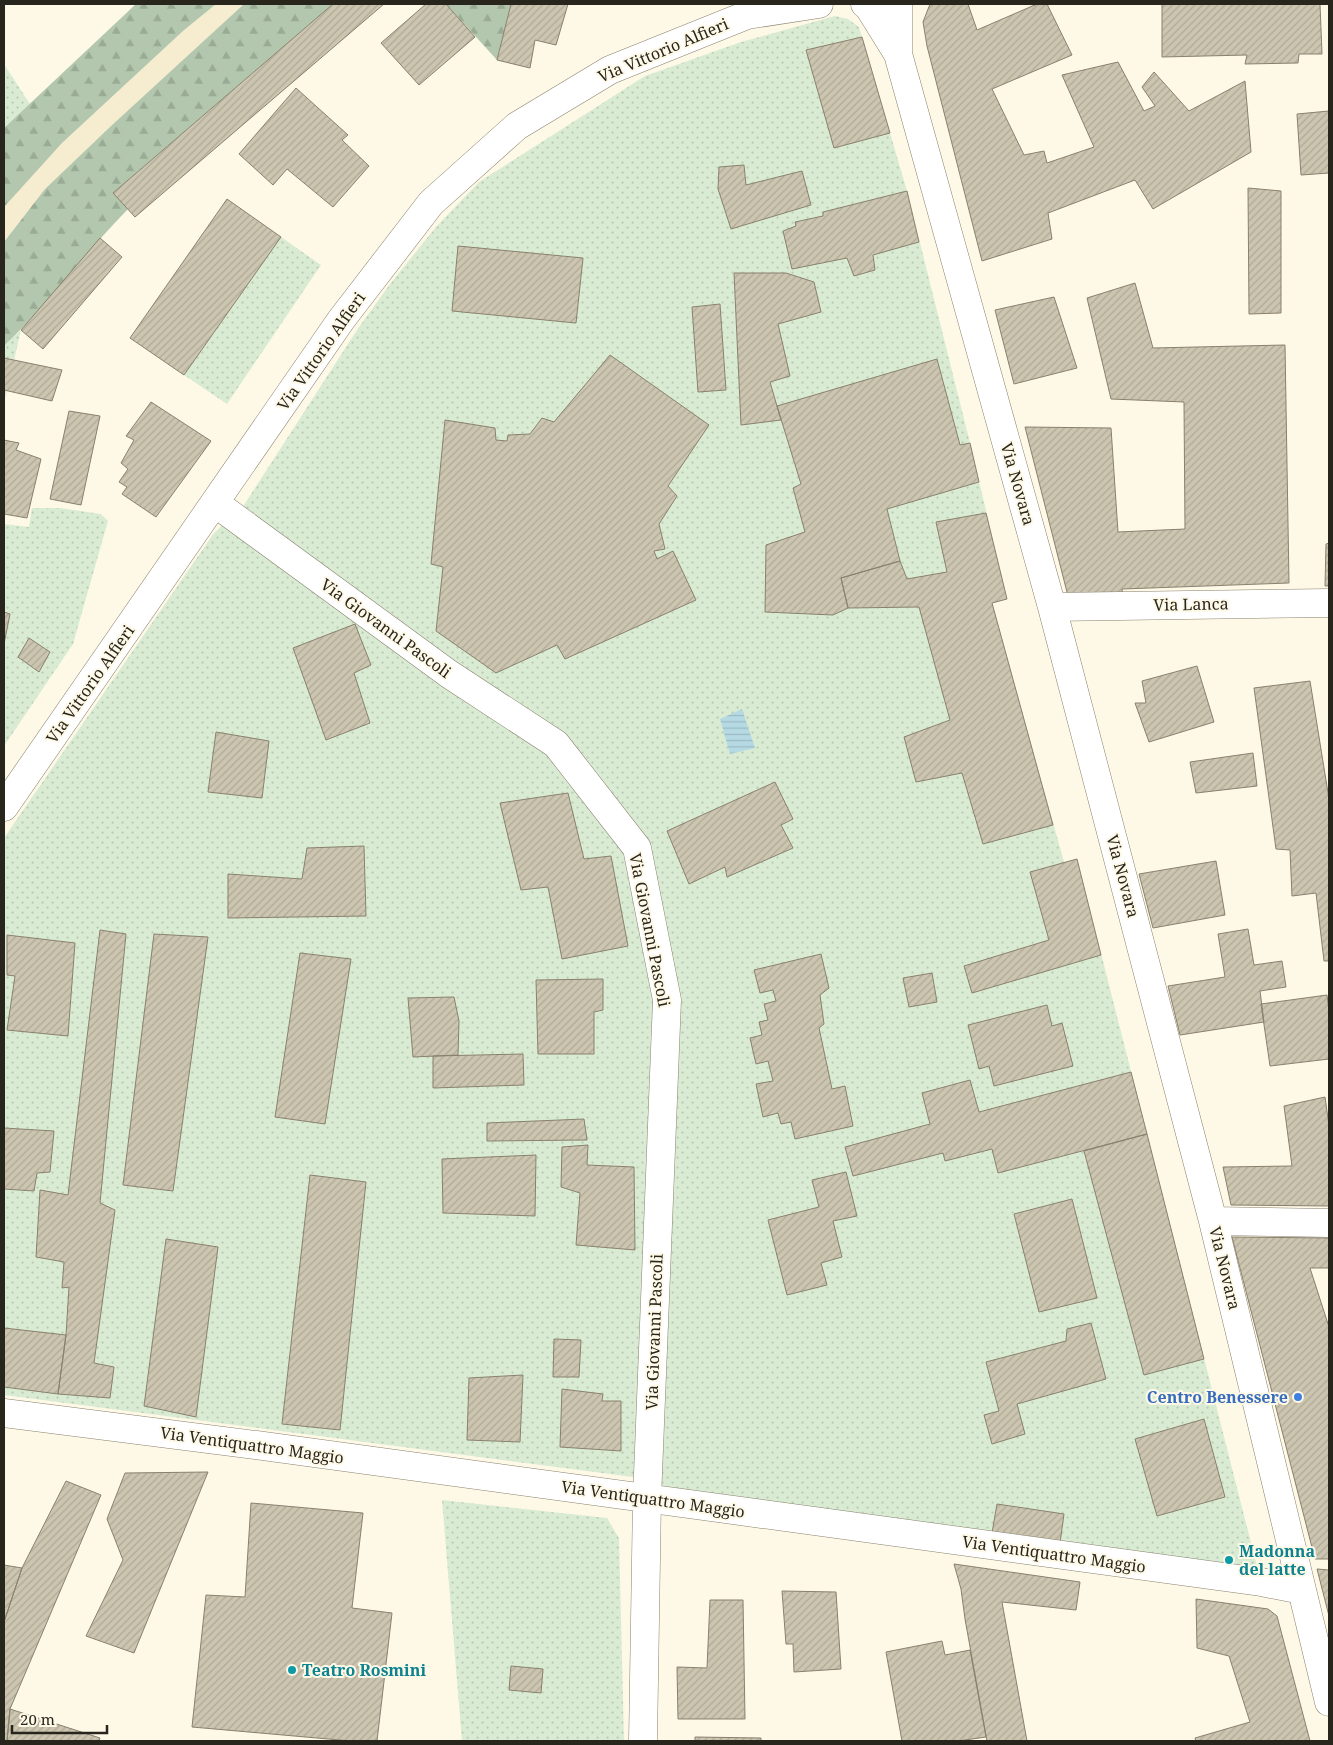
<svg xmlns="http://www.w3.org/2000/svg" width="1333" height="1745" viewBox="0 0 1333 1745" font-family="'Noto Serif',serif">
<defs>
<pattern id="green-dots" width="8" height="8" patternUnits="userSpaceOnUse" patternTransform="scale(1.25)"><rect width="8" height="8" fill="#d9ecd3"/><path d="M2 2h.1M6 6h.1" fill="none" stroke="#bacab5" stroke-width="1.8" stroke-linecap="round"/></pattern>
<pattern id="forest-firs" width="22" height="20" patternUnits="userSpaceOnUse" patternTransform="scale(1.25)"><rect width="22" height="20" fill="#b2c7ad"/><path d="M5 1l3.5 6h-7zM16 11l3.5 6h-7z" fill="#99ab94"/></pattern>
<pattern id="water-rules" width="6" height="5" patternUnits="userSpaceOnUse" patternTransform="scale(1.25)"><rect width="6" height="5" fill="#b5dae3"/><path d="M0 2.5h6" fill="none" stroke="#9cbbc2"/></pattern>
<pattern id="building-hatch" width="6" height="6" patternUnits="userSpaceOnUse" patternTransform="scale(1.25)"><rect width="6" height="6" fill="#ccc5b0"/><path d="M-1 1l2-2M0 6l6-6M5 7l2-2" fill="none" stroke="#afa997"/></pattern>
</defs>
<rect width="100%" height="100%" fill="#fef8e7"/>
<!-- built -->
<path fill="#f6eccf" d="M216,4H244L111,126L45,189L4,242V207L26,181L62,143L183,31Z"/>
<!-- green -->
<path fill="url(#green-dots)" d="M835,16L848,19L859,27L907,191L970,443L1007,599L992,603L1064,862L1077,859L1261,1582L657,1500L656,1480L4,1395V838L214,533L244,505L357,330L390,284L436,227L479,182L645,76L741,42Z
M4,64L30,104L4,128Z
M281,237L321,265L227,404L184,375Z
M21,330L4,404V346Z
M32,508H60L101,514L108,521L73,644L4,746V524L29,527Z
M442,1500L607,1518L619,1538L624,1741H462Z"/>
<!-- forest -->
<path fill="url(#forest-firs)" d="M136,4H216L183,31L62,143L4,207V128Z
M244,4H333L114,192L128,209C85,253 48,304 4,346V242L45,189L111,126Z
M446,4H511L497,60Z"/>
<!-- water -->
<path fill="url(#water-rules)" d="M742,709L755,748L730,754L720,719Z"/>
<!-- building -->
<path fill="url(#building-hatch)" stroke="#89816e" d="M333,4H384L135,217L113,193Z
M426,4H446L475,37L419,85L381,43Z
M511,4H568L556,45L535,40L530,68L497,60Z
M930,4H968L977,30L1037,4H1047L1072,55L992,89L1024,155L1044,151L1047,163L1094,147L1062,75L1118,62L1144,111L1155,106L1142,87L1154,72L1189,111L1245,81L1251,152L1153,209L1135,180L1048,213L1052,239L982,261L927,46L923,22Z
M1162,4H1320L1322,54H1299L1298,63L1245,64L1247,55L1162,57Z
M862,37L890,133L834,148L806,50Z
M296,88L348,135L342,140L369,166L333,207L287,169L273,185L239,154Z
M1329,111V173L1301,175L1297,114Z
M744,165L746,185L802,171L811,205L731,229L718,189L719,167Z
M1248,188L1281,191V313L1249,314Z
M907,191L919,242L873,255L875,270L854,276L847,258L792,269L783,231L796,226L795,222L823,216V212Z
M227,199L281,237L184,375L130,338Z
M100,238L122,257L43,349L21,330Z
M458,246L583,258L576,323L452,311Z
M734,273H786L814,282L821,312L778,324L790,376L770,382L781,420L741,425Z
M1135,283L1153,348L1285,345L1289,583L1122,589L1123,599L1069,600L1025,427L1111,428L1118,532L1185,529L1184,402L1111,399L1087,298Z
M1054,297L1077,368L1014,384L995,310Z
M720,304L726,390L698,392L692,307Z
M610,355L709,425L668,486L677,496L659,524L665,549L654,551L657,559L673,551L696,600L565,659L557,645L496,673L436,631L443,567L431,564L445,420L495,428L496,440L507,441L508,435L530,434L542,418L554,422Z
M4,358L62,370L52,401L4,390Z
M937,359L960,445L970,443L979,482L887,509L900,561L841,578L848,608L833,615L765,612L766,545L805,532L793,488L801,484L777,406Z
M151,402L211,441L156,517L122,494L127,487L119,482L128,469L121,463L134,440L126,436Z
M69,411L100,416L81,505L50,499Z
M4,440L19,443L16,450L41,459L27,518L4,514Z
M986,513L1007,599L992,603L1053,825L983,844L962,773L916,782L904,737L950,720L919,607L848,608L841,578L900,561L907,579L947,572L936,522Z
M1329,543V586H1325L1326,544Z
M4,612L10,614L4,644Z
M355,624L371,665L354,673L370,723L326,740L293,648Z
M29,638L50,652L39,672L18,657Z
M1197,666L1214,722L1149,742L1135,703H1146L1142,681Z
M1310,681L1329,799V961H1324L1316,893L1292,896L1290,850L1276,849L1254,688Z
M216,732L269,741L262,798L208,792Z
M1253,753L1257,786L1196,793L1190,762Z
M775,782L793,819L781,825L793,848L727,877L725,867L689,884L667,831Z
M568,793L584,859L611,856L628,946L562,959L548,887L521,890L500,803Z
M364,846L366,916L228,918V874L302,879L307,848Z
M1077,859L1101,955L972,993L964,966L1049,940L1030,872Z
M1216,861L1225,915L1153,928L1139,874Z
M1248,929L1254,965L1282,961L1286,987L1260,991L1264,1022L1180,1035L1168,986L1225,977L1218,934Z
M100,930L126,934L100,1203L115,1210L94,1363L114,1367L110,1398L58,1394L66,1335L69,1287L62,1288L64,1262L36,1257L40,1190L68,1195Z
M154,934L208,937L173,1191L123,1185Z
M7,935L75,943L68,1036L7,1030L15,976L7,975Z
M300,953L351,959L325,1124L275,1117Z
M821,954L829,988L820,995L824,1024L819,1028L832,1089L845,1086L853,1126L795,1139L791,1122L781,1124L778,1113L763,1117L756,1084L773,1081L768,1061L756,1064L750,1038L762,1035L759,1022L768,1020L764,1004L776,1001L773,990L760,993L754,970Z
M932,973L937,1002L909,1007L903,978Z
M603,979V1010L594,1012V1054H538L536,980Z
M1327,995L1329,1011V1059L1270,1066L1261,1004Z
M454,997L459,1021L458,1055L413,1057L408,998Z
M1047,1005L1052,1026L1062,1023L1073,1066L994,1086L989,1066L979,1069L968,1025Z
M523,1054L524,1085L433,1088V1056Z
M1131,1072L1147,1134L998,1173L992,1149L945,1161L943,1153L853,1176L845,1147L930,1124L922,1093L970,1080L979,1112Z
M1325,1097L1329,1126V1206L1231,1205L1223,1167L1292,1166L1284,1106Z
M584,1119L587,1140L487,1141V1123Z
M4,1128L54,1131L50,1172L37,1173L34,1191L4,1189Z
M1147,1134L1204,1359L1144,1375L1084,1151Z
M588,1145L587,1165L634,1167L635,1250L576,1245L580,1193L561,1187L562,1147Z
M536,1155L535,1216L443,1213L442,1159Z
M846,1172L857,1216L833,1221L842,1257L821,1263L827,1285L787,1295L768,1220L819,1207L812,1180Z
M310,1175L366,1182L340,1430L282,1424Z
M1072,1199L1097,1298L1039,1312L1014,1214Z
M1232,1237L1329,1238V1268H1310L1329,1327V1559H1315Z
M166,1239L218,1247L196,1417L144,1406Z
M1091,1323L1106,1379L1017,1404L1025,1434L992,1444L984,1415L999,1411L986,1362L1066,1341L1067,1329Z
M4,1328L66,1335L58,1394L4,1387Z
M554,1339L581,1340L579,1377H553Z
M523,1375L520,1442L467,1440L469,1378Z
M562,1389L603,1394L602,1401H621V1451L560,1447Z
M1204,1419L1225,1497L1157,1516L1135,1439Z
M208,1472L134,1653L86,1636L123,1560L107,1519L125,1473Z
M66,1481L101,1495L10,1709L7,1741H4V1622L22,1568Z
M251,1503L363,1513L352,1608L392,1613L377,1741H351L192,1727L206,1595L245,1597Z
M997,1504L1064,1514L1060,1543L992,1533Z
M954,1564L1080,1582L1076,1610L1002,1602L1027,1741H987L965,1619L961,1589Z
M4,1565L22,1568L4,1622Z
M1317,1569L1329,1570V1616Z
M782,1591L836,1592L841,1669L794,1672L793,1644H786Z
M1196,1599L1268,1609L1277,1616L1310,1741H1196L1195,1738L1250,1722L1229,1656L1197,1648Z
M710,1600H743L745,1719H678L677,1667L707,1668Z
M942,1641L945,1655L970,1650L986,1737L958,1741H902L886,1652Z
M511,1666L543,1669L541,1693L509,1690Z
M10,1709L100,1738L99,1741H7Z
M695,1737L761,1738V1741H695Z"/>
<g fill="none" stroke-linecap="round" stroke-linejoin="round">
<!-- minor casing -->
<g stroke="#8a826f" stroke-width="29">
<path id="minor" d="M867,4L898,54
M898,4V54L1052,607L1213,1221L1329,1702
M215,503L449,674L556,744L637,848L667,1000L647,1499L643,1741
M1052,607L1329,603
M1213,1221L1329,1223
M4,1413L256,1445L1261,1582L1302,1590"/>
</g>
<!-- primary casing -->
<g stroke="#8a826f" stroke-width="29">
<path id="primary" d="M865,4H869
M4,807L341,320L431,203L517,126L610,70L747,15L819,4"/>
</g>
<!-- minor -->
<use href="#minor" stroke="#fff" stroke-width="28"/>
<!-- primary -->
<use href="#primary" stroke="#fff" stroke-width="28"/>
</g>
<!-- markers -->
<circle fill="#3f7fe0" stroke="#fef8e7" stroke-width="2" cx="1298" cy="1397" r="5"/>
<g fill="#0f9aa8" stroke="#fef8e7" stroke-width="2">
<circle cx="1229" cy="1560" r="5"/>
<circle cx="292" cy="1670" r="5"/>
</g>
<g text-anchor="middle" stroke-width="4" stroke-linejoin="round" paint-order="stroke">
<!-- street labels -->
<g font-size="16" fill="#28251d" stroke="#fef8e7">
<text transform="translate(663 50) rotate(-23)" y="6">Via Vittorio Alfieri</text>
<text transform="translate(321 351) rotate(-55)" y="6">Via Vittorio Alfieri</text>
<text transform="translate(1018 484) rotate(74)" y="6">Via Novara</text>
<text transform="translate(1191 604) rotate(-1)" y="6">Via Lanca</text>
<text transform="translate(386 628) rotate(36)" y="6">Via Giovanni Pascoli</text>
<text transform="translate(90 684) rotate(-55)" y="6">Via Vittorio Alfieri</text>
<text transform="translate(1123 876) rotate(75)" y="6">Via Novara</text>
<text transform="translate(650 930) rotate(79)" y="6">Via Giovanni Pascoli</text>
<text transform="translate(1225 1268) rotate(76)" y="6">Via Novara</text>
<text transform="translate(654 1332) rotate(-88)" y="6">Via Giovanni Pascoli</text>
<text transform="translate(252 1445) rotate(8)" y="6">Via Ventiquattro Maggio</text>
<text transform="translate(653 1499) rotate(8)" y="6">Via Ventiquattro Maggio</text>
<text transform="translate(1054 1554) rotate(8)" y="6">Via Ventiquattro Maggio</text>
</g>
<!-- shop labels -->
<g font-size="16" font-weight="bold" fill="#366cbe" stroke="#fef8e7" text-anchor="end">
<text x="1288" y="1403">Centro Benessere</text>
</g>
<!-- culture labels -->
<g font-size="16" font-weight="bold" fill="#0d838f" stroke="#fef8e7" text-anchor="start">
<text x="1239" y="1557">Madonna<tspan x="1239" dy="18">del latte</tspan></text>
<text x="302" y="1676">Teatro Rosmini</text>
</g>
</g>
<!-- border -->
<rect width="1333" height="1745" fill="none" stroke="#28251d" stroke-width="10"/>
<!-- scale -->
<path d="M12 1725v8h95v-8" fill="none" stroke="#28251d" stroke-width="2.5"/>
<text x="20" y="1725" font-size="15" fill="#28251d" stroke="#fef8e7" stroke-width="4" paint-order="stroke">20 m</text>
</svg>
